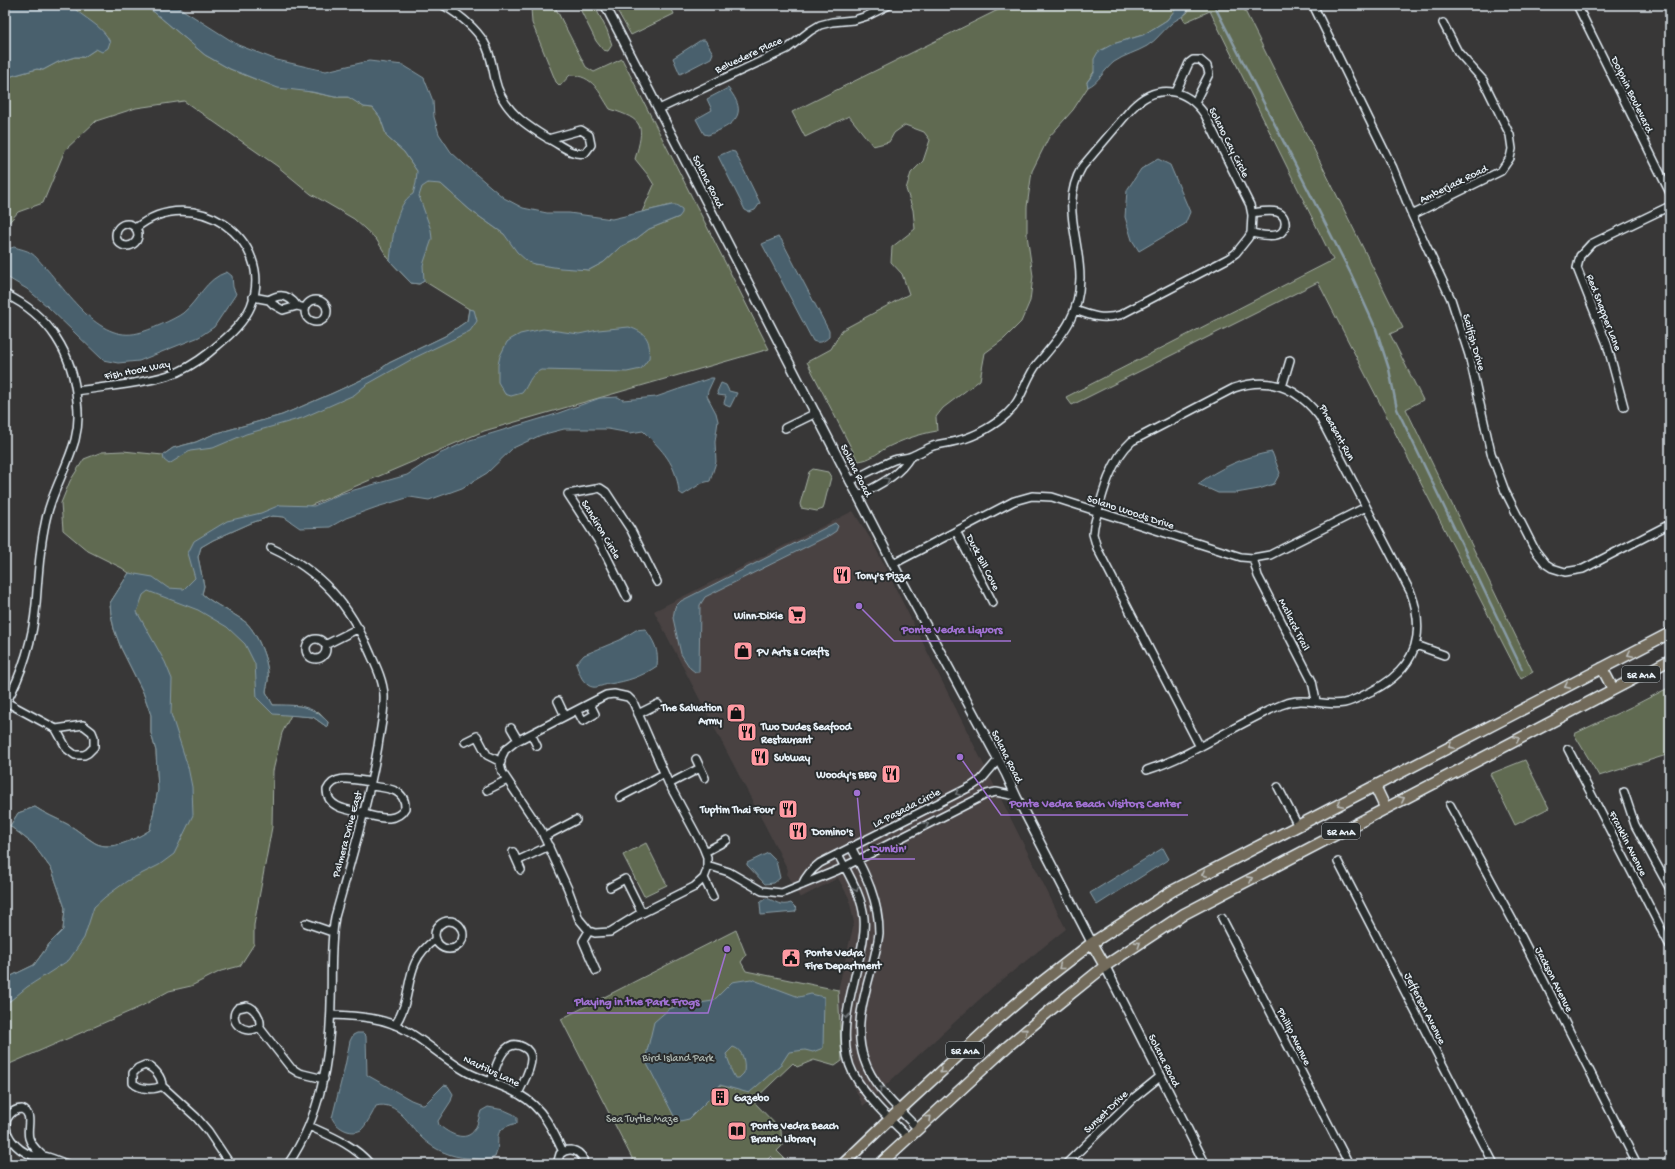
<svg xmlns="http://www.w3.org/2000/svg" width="1675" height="1169" viewBox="0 0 1675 1169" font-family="'Gochi Hand',sans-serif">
<rect width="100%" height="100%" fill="#383737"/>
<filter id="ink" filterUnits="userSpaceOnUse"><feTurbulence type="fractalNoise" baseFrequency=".025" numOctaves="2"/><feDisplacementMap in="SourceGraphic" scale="8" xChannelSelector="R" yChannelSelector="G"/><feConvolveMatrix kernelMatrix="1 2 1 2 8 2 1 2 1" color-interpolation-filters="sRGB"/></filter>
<g filter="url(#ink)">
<!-- built -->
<path fill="#484242" d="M853,511L872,541L1066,929L992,988L863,1106L842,1061L838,990L854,923L849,898L838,878L800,898L787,874L788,870L654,611Z"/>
<!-- green -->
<path fill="#616a51" stroke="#a4aea4" d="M71,5H142L154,12L205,55L230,69L255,79L296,89L335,97H349L364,107L373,108L380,117L387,137L404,152L417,171L441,184L470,210L504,234L534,264L589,270L604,262L620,247L636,239L649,229L679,217L672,205L642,212L654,185L648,175L635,159C645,125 644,120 610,109C598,91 594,76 570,75L560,86L556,82L532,23L531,8L530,5H554L586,67L594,72L622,59L769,349L484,431L284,517L272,516L251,523L213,540L201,547L198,557L204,586L202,594C215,605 230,611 244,621C257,630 270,665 268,680C268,684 266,688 266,692L273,705L300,706L319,713L328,722L327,727L313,717L291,715L282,733L273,771L272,827L254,925V944L240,966L221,971L191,986L169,991L140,1007L5,1066V979L34,965L50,943L63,930L65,908L52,870L33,844L10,826L18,813L35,807C45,814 56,818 67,824C77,829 85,837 95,843C112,852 136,839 150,830L158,790L156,751L151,733V715L143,692L121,648L114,629L111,614L110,603L129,573L122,568L88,551L63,530L61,503L70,481L84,459L102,452L123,451L163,455L173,448L196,442L214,434L282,415L333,393L372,375L389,363L445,336L467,321L469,309L424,281L419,284L411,283L390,261L376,239L354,219L311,194L277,166L184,101L136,108L96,121L65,150L43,203L18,212L5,227V104L8,77L37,69L43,70L58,62L75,57H84L96,49L78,12Z
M578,5H594L607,30L612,45L608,51L603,50L596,41Z
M614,5H670L674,14L631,35Z
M1008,5H1179L1167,20L1143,35L1113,44L1087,82L1088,87L1073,110L1049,137L1032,171L1027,207V235L1033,276L1030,301L1021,322L1004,339L985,353L980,380L943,408L936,417L937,431C919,434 902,440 886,448C876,454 870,460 858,461L807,362L831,349L842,330L909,294L902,274L891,262L892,247L915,229L913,210L906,189L911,173L923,161L930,140L924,132L905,125L894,133L889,142L873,146L849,116L805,137L792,112Z
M1188,5H1242L1403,328L1390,334L1423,400L1406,409L1533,672L1521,679L1318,282L1072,405L1066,397L1333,260L1210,11L1185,22L1182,17L1188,12Z
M813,469L828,472L831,477L823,509L817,511L801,508L800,504L809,472Z
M1670,687V754L1599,776L1574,734L1633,706Z
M1525,760L1549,808L1515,825L1490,774Z
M646,843L667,885L644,896L623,855Z
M736,930L746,955L741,962L746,971L838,990L842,1061L835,1066L814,1060L797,1067L793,1063L753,1101L781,1130L782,1146L777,1151L785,1159L780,1164H778L771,1156L763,1164H635L561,1019Z"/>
<!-- water -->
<path fill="#48616d" stroke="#889ba5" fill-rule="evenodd" d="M5,5H71C82,18 103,25 110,42L108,48L102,52L96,49L84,57H75L58,62L43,70L37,69L8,77L5,104Z
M142,5H175L238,45L277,60L316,69L326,71L369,61L403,65L424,78L433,101L434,117L439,134L451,152L464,164L504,198L523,208L547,213H569L612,219L672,205H676L682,209V213L679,217L649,229L636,239L620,247L604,262L589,270L560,268L534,264L528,262L517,252L504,234L470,210L441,184L428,183L422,187L419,196L431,230L432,239L423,265L424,281L419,284L411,283L390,261C392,243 395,203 413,194L416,183L417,171L404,152L387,137L380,117L373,108L364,107L348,97H335L312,92L278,88L230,69L205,55L154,12Z
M1179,5H1188L1189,7C1186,17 1179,17 1172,23C1163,30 1157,40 1147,46C1137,52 1124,55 1114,62C1104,70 1098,83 1088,87L1087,82L1094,73V59L1098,52L1113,44L1143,35L1167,20Z
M701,40H705L713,53L711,58L680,74L673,58Z
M728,88C750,115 734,125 708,135L704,134L696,119L712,110L707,99Z
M730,151L735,152L760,203L755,210L749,212L745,210L718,156Z
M1158,159L1170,165L1190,212L1185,224L1139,251L1132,240L1125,217L1127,190L1141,169Z
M778,237L781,239L829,331V337C825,341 819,344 813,341L762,244Z
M14,247C20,249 27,250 31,253C36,256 40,262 44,266C67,291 98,343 138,333C148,331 175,319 183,313C199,300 205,279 227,272L232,276L233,287L236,294L214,327L199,337L139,361L118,363L103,360L47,306L27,289L5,276V250Z
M469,309L474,310L477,321L470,331L414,358L366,385L354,395L302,418L246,434L213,448L190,451L169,464L164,460L163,455L173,448L196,442L214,434L282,415L333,393L372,375L389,363L445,336L467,321Z
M629,327C646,333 651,339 649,358L641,369L627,372L541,370C529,375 529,385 522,393L511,396L505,394L498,382V365L500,356L507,342L511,339L520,334L543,329L579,334L598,330Z
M711,378H714L708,391L707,396L716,413L718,421L715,442L716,462L710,481L702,483L683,495L679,492C676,463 663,451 643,431L630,433L608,429H564L541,435L513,448L487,473L462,488L429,500L410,497L377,507L346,518L330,527L300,528L284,517L272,516L251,523L213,540L201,547L198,557L204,586L202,594C215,605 230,611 244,621C257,630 270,665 268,680C268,684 266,688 266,692L273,705C296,705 311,704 328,722L327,727L313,717L273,714L257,698L255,664L245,644L227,627L198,610L148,591L143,595L137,612L165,662L172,679L171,714L188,767L192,787L193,815L174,854L159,865L127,881L105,897L94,907L84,938L69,960L27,987L5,1005V979L34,965L50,943L63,930L65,908L52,870L33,844L10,826L18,813L35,807C45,814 56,818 67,824C77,829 86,838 95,843C111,852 136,839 150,830L158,790L156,751L151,733V715L143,692L121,648L114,629L111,614L110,603L129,573L153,577L168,588L184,589L195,578L188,553L194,541L227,521L261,513L280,505L314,506L340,494L407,475L439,454L470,440L553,415L600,398L618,397L623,400L656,397Z
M721,383L726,385L729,391L737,393L730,407L725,405L724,403L726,396L718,395L717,392Z
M1272,452L1280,473L1274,484L1259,489L1236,493H1218L1198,484C1219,468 1246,456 1272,452Z
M835,523L838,526L836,531L830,535L705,597L700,605L699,672H695L690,668L681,654L673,618L675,607L681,601Z
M645,629C654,641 659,650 657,666C641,677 628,681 609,684C602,685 594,690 588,685C581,680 579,672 576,664L584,655L620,640L636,630Z
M1163,848L1169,859L1097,905L1090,893Z
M768,853L776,861L780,878L774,883L765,884L747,865V863Z
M766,898C776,901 780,907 791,903L797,909L795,912L761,915L760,903Z
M751,979L799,997L811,994L824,997L823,1048L813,1052L805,1050L789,1052L780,1066L749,1093L720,1085L714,1094L689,1119L680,1121L675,1118L645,1060L654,1022L669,1009L679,1006L713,1001L732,982ZM733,1047C744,1050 745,1063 744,1073L739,1078H735L731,1070V1067L726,1054Z
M357,1033H363L366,1036L367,1075L411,1100L424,1105L444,1085L448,1086L453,1094L451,1101L438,1121L439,1125C448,1133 466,1144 475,1129C478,1124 479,1116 481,1111L488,1107L504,1110L513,1114L517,1117V1123C488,1131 503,1137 495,1157C486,1161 478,1159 468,1158C451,1157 434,1150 421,1137C410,1126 397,1100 376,1106C374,1111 365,1127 361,1130C350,1136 336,1127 332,1118L345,1066L350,1041L353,1035Z"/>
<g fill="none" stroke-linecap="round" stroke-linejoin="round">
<!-- stream -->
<path stroke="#889ba5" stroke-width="2.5" d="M1214,5L1351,274L1376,329L1389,369L1397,409L1522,669"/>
<!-- minor casing -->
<g stroke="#e8f1f8" stroke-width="10">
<path id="minor" d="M443,5C458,14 474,26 484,42C491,53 492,66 495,79C502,111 528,127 554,142C563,147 574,156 585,153L591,145L589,135L581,130L548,139
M1313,5L1393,168L1412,215L1451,299L1469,355L1491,453L1505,491L1535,550L1546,564L1552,568L1565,572L1583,569L1670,524
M1577,5L1670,193
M1176,92L1189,63L1193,60H1200L1207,66L1209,74L1195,102
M659,109L787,49L810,31L820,25L832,22L854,20L867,16L889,5
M1412,215L1501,171L1510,158L1512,149L1510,135L1483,80L1458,52L1443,23
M116 235a11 11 0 1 1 22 0a11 11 0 1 1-22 0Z
M1251,233C1258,234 1268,237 1276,235C1287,233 1289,216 1277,212C1270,210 1259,212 1252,213
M5,294C49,315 73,353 77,401C79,414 78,428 75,440C66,471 49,497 44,529C39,554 38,579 36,604C33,639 22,674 5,705
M253,297L269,300
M305 311a11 11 0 1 1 22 0a11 11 0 1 1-22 0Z
M269,300L274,305L283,310L297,306L305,308
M269,300C280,293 289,295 297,306
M1282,387L1290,360
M77,391C107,386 150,383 178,372C193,365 206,356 218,345C231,334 244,322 251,306C277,238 192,182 136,228
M1624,407L1607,344L1577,268L1580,256L1591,244L1670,206
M785,428L816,413
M850,481C865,474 879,466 894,460C899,458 906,459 912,456C919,453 926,449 933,446C942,443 951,443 960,440C976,436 995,425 1007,414C1023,400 1025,378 1038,363C1062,335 1079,318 1080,278C1080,238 1060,204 1082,167L1132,108C1156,83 1186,87 1205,115L1250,205L1252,215L1251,233L1248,238L1236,253L1229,258L1120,315C1103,320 1091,316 1075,310
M858,496C878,485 898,477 910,457
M956,531L993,603
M271,548C321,571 350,605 371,655C377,668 383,681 384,695C385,712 380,730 378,746C368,804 351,860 335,917C330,945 332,973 331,1002C330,1059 321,1116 288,1164
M1253,558L1258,576L1312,681L1316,701
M893,564L1014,501L1032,496L1052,497L1241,557L1253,558L1270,555L1366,507
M627,597L601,545L568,494L596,489L600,488L606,492L631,530L657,582
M306 649a10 10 0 1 1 20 0a10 10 0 1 1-20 0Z
M325,645L359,628
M1416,645L1444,655
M614,694L628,697L633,702L669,784L703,847L707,857V870L704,878L694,887L636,916L610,932L595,933L589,931L579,919L568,889L541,830L502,772L500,764L502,756L505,750L515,742L606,695Z
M558,701L565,716
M6,702L56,729L67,749L75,755H84L88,753L94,747V737L92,732L83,725L56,729
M577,710L583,721L595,714L590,704
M638,714L658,704
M511,728L518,740
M531,734L537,746
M465,742L477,736L487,755L501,762
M1568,749L1670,946
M696,759L705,778
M1147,770C1194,755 1235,724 1281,705C1305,695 1321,707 1344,703C1354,701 1363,695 1372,691C1414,670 1427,637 1411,593L1319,416C1297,387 1269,376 1234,388L1132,441C1110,460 1101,499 1094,526L1093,534L1097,548L1200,747
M669,784L700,768
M1278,787L1298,826
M487,790L507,780
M1624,792L1635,825L1670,889
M620,797L664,774
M1450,805L1518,930L1637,1164
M364,813C350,810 327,809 327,790C335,773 355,780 371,782
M364,814C378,817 396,824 405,808C406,788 385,788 370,786
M544,837L576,820
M851,847C866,875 879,901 879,933C878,943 875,954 873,963C865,994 853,1027 864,1059C873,1087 898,1108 918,1129
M513,852L521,870
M705,852L727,840
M838,854C848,874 862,895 864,918C866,938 858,961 854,981C847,1008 839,1046 853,1073C866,1097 888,1118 908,1137
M517,861L549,846
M1338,862L1494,1164
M707,865L729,872L762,891L782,893L838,870L987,794L996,792L1016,796
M704,878L713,897
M802,885C806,875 812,869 820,863L972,786L981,780L998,760
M610,887L625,879L642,913
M1222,918L1349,1164
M435 935a14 14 0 1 1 28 0a14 14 0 1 1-28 0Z
M306,923L332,932
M589,931L583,941L596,971
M247,1006C255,1008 261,1018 260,1026C245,1038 226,1020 238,1008Z
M331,1015C357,1016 384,1017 407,1031C428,1043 445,1060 467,1072C484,1081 503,1085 520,1095C542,1107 553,1130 563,1152
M395,1025C416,994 400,964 436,939
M259,1027L291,1068L299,1073L324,1079
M145,1065C154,1067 162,1077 162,1086C154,1090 140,1090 133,1083V1073L138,1068Z
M491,1082C495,1069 503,1036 523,1047C528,1049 531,1054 531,1059C531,1071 522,1084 518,1094
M162,1086L196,1117L208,1131L230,1164
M309,1126C331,1136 354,1145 370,1164
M43,1156C38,1151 31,1146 29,1138C26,1128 34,1114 22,1109C15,1109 10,1113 7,1119C2,1134 17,1150 31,1155C35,1157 39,1156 43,1156C51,1157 60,1162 67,1164
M557,1164L560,1154C570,1146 583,1151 584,1164
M1066,1164L1135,1097L1161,1076"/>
</g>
<!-- tertiary casing -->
<g stroke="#e8f1f8" stroke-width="11">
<path id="tertiary" d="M605,5L893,564L1006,774L1016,796L1092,943
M1105,966L1205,1164"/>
</g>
<!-- primary casing -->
<g stroke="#e8f1f8" stroke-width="13">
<path id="primary" d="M1602,668L1613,689
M1375,786L1385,807
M1092,943L1105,966
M843,1164L890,1119L998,1019L1038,985L1092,943L1172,891L1670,633
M880,1164L1008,1046L1053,1008L1105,966L1184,914L1670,660"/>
</g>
<!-- minor -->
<use href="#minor" stroke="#2a2d2e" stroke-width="7"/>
<!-- tertiary -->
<use href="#tertiary" stroke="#2a2d2e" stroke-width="8"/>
<!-- primary -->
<use href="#primary" stroke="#726b5a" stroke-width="10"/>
</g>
<!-- one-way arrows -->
<defs><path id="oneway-chevron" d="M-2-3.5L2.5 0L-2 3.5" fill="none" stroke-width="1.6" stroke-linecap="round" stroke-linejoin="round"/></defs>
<g stroke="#6c7275">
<use href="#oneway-chevron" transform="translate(887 480) rotate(-30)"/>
<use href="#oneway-chevron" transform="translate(958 793) rotate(155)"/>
<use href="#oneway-chevron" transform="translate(926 825) rotate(-27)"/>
<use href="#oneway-chevron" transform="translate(856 889) rotate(66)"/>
<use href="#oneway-chevron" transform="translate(846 1016) rotate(96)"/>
<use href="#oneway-chevron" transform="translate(882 1089) rotate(-130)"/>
</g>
<g stroke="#b9bbb9">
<use href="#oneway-chevron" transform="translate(1630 654) rotate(153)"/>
<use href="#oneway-chevron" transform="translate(1567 686) rotate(153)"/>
<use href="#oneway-chevron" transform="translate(1517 739) rotate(-27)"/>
<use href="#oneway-chevron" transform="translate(1451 746) rotate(153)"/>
<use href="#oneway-chevron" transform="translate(1402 799) rotate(-27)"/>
<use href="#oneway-chevron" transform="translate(1340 804) rotate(153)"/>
<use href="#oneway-chevron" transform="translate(1204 874) rotate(153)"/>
<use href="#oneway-chevron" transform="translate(1250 879) rotate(-28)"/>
<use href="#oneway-chevron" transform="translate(1138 944) rotate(-33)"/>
<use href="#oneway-chevron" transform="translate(1061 967) rotate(142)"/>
<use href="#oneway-chevron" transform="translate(1025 1031) rotate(-40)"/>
<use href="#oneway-chevron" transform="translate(942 1071) rotate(137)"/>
<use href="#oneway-chevron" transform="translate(929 1118) rotate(-43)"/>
</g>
</g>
<!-- icons -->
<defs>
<g id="restaurant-square" transform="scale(1)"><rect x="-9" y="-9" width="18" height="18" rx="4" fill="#ff9aa2" stroke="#2a2d2e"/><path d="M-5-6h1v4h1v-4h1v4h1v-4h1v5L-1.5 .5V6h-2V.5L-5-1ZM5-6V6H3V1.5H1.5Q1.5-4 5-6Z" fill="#111"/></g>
<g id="supermarket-square" transform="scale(1)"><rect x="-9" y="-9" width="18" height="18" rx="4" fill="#ff9aa2" stroke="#2a2d2e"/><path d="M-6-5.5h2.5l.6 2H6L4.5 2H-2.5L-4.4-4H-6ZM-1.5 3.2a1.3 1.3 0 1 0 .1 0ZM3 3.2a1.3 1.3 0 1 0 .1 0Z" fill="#111"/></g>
<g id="shop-square" transform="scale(1)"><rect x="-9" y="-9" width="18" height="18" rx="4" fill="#ff9aa2" stroke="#2a2d2e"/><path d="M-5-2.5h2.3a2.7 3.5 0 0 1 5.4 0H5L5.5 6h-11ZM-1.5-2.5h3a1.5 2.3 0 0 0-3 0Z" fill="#111"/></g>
<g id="civic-square" transform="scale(1)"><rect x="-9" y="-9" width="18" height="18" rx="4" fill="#ff9aa2" stroke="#2a2d2e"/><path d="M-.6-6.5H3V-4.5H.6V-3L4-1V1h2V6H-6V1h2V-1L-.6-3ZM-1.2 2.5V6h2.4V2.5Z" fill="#111"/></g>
<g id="building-square" transform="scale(1)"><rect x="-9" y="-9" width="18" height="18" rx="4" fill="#ff9aa2" stroke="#2a2d2e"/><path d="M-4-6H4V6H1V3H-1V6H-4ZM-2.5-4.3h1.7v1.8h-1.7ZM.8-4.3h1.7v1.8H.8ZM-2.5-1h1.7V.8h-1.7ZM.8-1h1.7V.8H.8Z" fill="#111"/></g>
<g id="library-square" transform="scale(1)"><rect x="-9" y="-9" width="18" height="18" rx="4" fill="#ff9aa2" stroke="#2a2d2e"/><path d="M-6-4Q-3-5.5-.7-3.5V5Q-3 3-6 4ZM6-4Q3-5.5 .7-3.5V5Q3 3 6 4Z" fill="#111"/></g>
</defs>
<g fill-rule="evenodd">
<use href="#restaurant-square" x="842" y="575"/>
<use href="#supermarket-square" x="797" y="615"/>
<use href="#shop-square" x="743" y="651"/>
<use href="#shop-square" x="736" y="713"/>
<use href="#restaurant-square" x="747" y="732"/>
<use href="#restaurant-square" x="760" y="757"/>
<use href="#restaurant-square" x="891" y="774"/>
<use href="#restaurant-square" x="788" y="809"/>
<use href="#restaurant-square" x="798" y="831"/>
<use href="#civic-square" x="791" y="958"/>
<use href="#building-square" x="720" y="1097"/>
<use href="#library-square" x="737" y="1131"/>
</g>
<g text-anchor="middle" stroke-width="4" stroke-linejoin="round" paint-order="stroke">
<!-- shield labels -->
<g fill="#2a2d2e" stroke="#afb6bb" stroke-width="1">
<rect x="1622" y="666" width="38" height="16" rx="3"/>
<rect x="1322" y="823" width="38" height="16" rx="3"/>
<rect x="946" y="1042" width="38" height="16" rx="3"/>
</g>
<g font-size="10" font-weight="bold" fill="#e8f1f8">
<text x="1641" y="678">SR A1A</text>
<text x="1341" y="835">SR A1A</text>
<text x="965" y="1054">SR A1A</text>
</g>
<!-- street labels -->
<g font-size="11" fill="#e8f1f8" stroke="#2a2d2e">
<text transform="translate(748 54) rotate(-25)" y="4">Belvedere Place</text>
<text transform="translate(1633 94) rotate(64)" y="4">Dolphin Boulevard</text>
<text transform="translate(1230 142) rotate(63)" y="4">Solano Cay Circle</text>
<text transform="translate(709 181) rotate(63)" y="4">Solana Road</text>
<text transform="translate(1453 183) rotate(-26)" y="4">Amberjack Road</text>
<text transform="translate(1605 312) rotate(69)" y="4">Red Snapper Lane</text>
<text transform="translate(1475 342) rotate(74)" y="4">Sailfish Drive</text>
<text transform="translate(137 369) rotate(-11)" y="4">Fish Hook Way</text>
<text transform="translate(1338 432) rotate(61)" y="4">Pheasant Run</text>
<text transform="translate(857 470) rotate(63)" y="4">Solana Road</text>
<text transform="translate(1131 511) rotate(18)" y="4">Solano Woods Drive</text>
<text transform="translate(602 529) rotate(59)" y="4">Sandiron Circle</text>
<text transform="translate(984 562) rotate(63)" y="4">Duck Bill Cove</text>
<text transform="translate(1295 624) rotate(63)" y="4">Mallard Trail</text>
<text transform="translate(1008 756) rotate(63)" y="4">Solana Road</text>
<text transform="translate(906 807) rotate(-27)" y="4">La Pasada Circle</text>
<text transform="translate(346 834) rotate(-75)" y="4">Palmera Drive East</text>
<text transform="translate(1629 843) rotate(63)" y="4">Franklin Avenue</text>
<text transform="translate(1555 979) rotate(63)" y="4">Jackson Avenue</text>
<text transform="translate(1426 1008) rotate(63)" y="4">Jefferson Avenue</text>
<text transform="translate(1295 1036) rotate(63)" y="4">Phillip Avenue</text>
<text transform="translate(1165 1060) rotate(63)" y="4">Solana Road</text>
<text transform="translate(492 1070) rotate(25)" y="4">Nautilus Lane</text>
<text transform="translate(1105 1111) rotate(-44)" y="4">Sunset Drive</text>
</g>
<!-- poi labels -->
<g font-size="11" font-weight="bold" fill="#e8f1f8" stroke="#2a2d2e" text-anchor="start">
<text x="856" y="579">Tony's Pizza</text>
<text x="783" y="619" text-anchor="end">Winn-Dixie</text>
<text x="757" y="655">PV Arts &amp; Crafts</text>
<text x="722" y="711" text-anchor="end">The Salvation<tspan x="722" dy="13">Army</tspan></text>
<text x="761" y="730">Two Dudes Seafood<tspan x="761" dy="13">Restaurant</tspan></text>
<text x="774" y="761">Subway</text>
<text x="877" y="778" text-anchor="end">Woody's BBQ</text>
<text x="774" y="813" text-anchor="end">Tuptim Thai Four</text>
<text x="812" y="835">Domino's</text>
<text x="805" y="956">Ponte Vedra<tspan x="805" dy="13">Fire Department</tspan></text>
<text x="734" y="1101">Gazebo</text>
<text x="751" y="1129">Ponte Vedra Beach<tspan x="751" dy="13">Branch Library</tspan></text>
</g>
<!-- park labels -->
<g font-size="11" fill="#abb4ad" stroke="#2a2d2e">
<text x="678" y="1061">Bird Island Park</text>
<text x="642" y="1122">Sea Turtle Maze</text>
</g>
</g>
<!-- callouts -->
<path fill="none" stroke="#a171d3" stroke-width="1.5" d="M859 606L894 641H1011M960 757L1001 815H1188M857 793L863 859H915M727 949L708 1013H567"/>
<g fill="#a171d3" stroke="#2a2d2e" stroke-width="1.5">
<circle cx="859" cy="606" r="4"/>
<circle cx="960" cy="757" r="4"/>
<circle cx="857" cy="793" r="4"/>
<circle cx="727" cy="949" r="4"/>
</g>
<g font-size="12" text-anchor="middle" font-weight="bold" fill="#a171d3" stroke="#2a2d2e" stroke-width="4" stroke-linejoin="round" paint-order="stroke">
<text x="952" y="633">Ponte Vedra Liquors</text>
<text x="1095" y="807">Ponte Vedra Beach Visitors Center</text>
<text x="889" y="852">Dunkin'</text>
<text x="637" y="1005">Playing in the Park Frogs</text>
</g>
<!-- margin -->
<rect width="1675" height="1169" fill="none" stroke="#2a2d2e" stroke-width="20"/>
<rect x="10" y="10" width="1655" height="1149" fill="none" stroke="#e8f1f8" stroke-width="1.5" filter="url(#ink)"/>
</svg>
